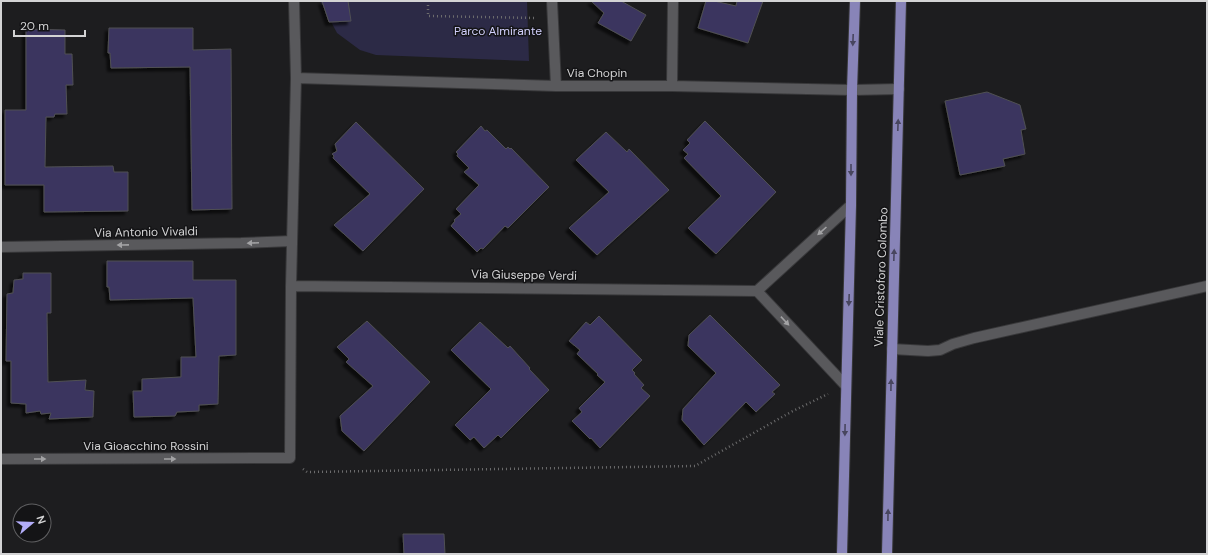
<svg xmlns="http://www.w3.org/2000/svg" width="1208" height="555" viewBox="0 0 1208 555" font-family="'DM Sans',sans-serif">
<defs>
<filter id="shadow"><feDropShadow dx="-3.5" dy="3.5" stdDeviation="1" flood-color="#0009"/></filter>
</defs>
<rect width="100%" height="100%" fill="#1d1d1f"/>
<!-- green -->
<path fill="#2c2a46" d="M320,1H527L529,61L376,55L360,50L337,33Z"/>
<!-- building -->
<path fill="#3a355f" stroke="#505053" filter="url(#shadow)" d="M322,1H348L351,21L329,22Z
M591,1H621L646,15L631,41L598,23L604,13Z
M706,1H714L736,6L737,1H763L748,43L698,28Z
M109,28H193V50L231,49L232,209L192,210L190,67L111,68L110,53H108Z
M26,29L65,30V54H72L73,85H66L67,114H55L54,117H46L45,167L113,166L114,172H128V211L44,212V185H5V110H26Z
M987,92L1020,105L1026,129L1021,130L1025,154L1003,159L1005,166L960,175L945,101Z
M705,121L776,192L716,254L688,228L721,196L684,158L688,154L683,150L690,143L687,140Z
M356,122L424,189L363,251L334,225L370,194L333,158L334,156L332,154L337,151L335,144Z
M481,126L485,131L487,130L506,149L508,147L510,149L511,148L549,187L508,228L505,226L483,249L481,248L477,252L451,226L455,221L454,220L461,214L456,209L479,185L464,172L469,168L457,156L458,154L456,152Z
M606,132L627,152L629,149L669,190L597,255L569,228L609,192L576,160Z
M107,261H193V280H236V355L219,356L218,404L199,405V411L177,412L175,416L134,417L133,391H142V379L181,377V357H196L193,298L110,300L109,287H107Z
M23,273H51V313H47L48,382L86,380L85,390L94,391L93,417L49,419L51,413L41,414L40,411L26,413V404L11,403V361H6L7,294L13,293L14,280L23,279Z
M710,315L780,385L772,392L775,394L756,412L746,402L704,445L682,420L683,409L716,373L688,346L689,335Z
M599,316L642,360L632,370L635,373L634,374L644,385L641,388L650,396L600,448L591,438L590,439L572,421L582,412L579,408L605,382L597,375L598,374L577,354L580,350L569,341L586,322L590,325Z
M367,321L430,382L364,451L342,431L340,416L373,386L346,362L349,359L337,347Z
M480,322L508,348L510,346L530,368L529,369L549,390L501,438L498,435L484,448L474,437L470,440L455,425L491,389L451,350Z
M403,534H444L445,554H404Z"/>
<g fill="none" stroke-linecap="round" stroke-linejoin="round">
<!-- minor casing -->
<g stroke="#38383a" stroke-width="12">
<path id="minor" d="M552,1L556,86
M296,78L556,86H672L852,90L899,89
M672,86L673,1
M1,247L241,243L292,241
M291,286L757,291
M892,349L928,351L940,350L953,344L974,338L1207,286
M846,386L757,291L851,205
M1,459L290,458L291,286L296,78L294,1"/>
</g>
<!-- major casing -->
<g stroke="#38383a" stroke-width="12">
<path id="major" d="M842,554L851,205L852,90L855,1
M887,554L901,1"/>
</g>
<!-- path -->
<path stroke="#6c6c6d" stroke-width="2.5" stroke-dasharray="1 3" stroke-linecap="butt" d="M428,1V16L536,18
M303,469L307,472L695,466L791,412L828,394"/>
<!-- minor -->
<use href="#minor" stroke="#59595c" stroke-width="10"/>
<!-- major -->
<use href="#major" stroke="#8884b8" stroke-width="10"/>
</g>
<!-- one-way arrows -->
<defs><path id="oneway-solid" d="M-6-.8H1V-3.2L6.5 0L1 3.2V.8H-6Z"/></defs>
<g fill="#48465f">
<use href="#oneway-solid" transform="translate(853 40) rotate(92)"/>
<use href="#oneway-solid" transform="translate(898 125) rotate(-88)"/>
<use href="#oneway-solid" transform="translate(851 170) rotate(90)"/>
<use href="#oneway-solid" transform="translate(894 255) rotate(-88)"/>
<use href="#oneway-solid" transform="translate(849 300) rotate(92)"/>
<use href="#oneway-solid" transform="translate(891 385) rotate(-89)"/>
<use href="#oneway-solid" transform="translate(845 430) rotate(91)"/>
<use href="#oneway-solid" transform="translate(888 515) rotate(-89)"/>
</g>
<g fill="#a2a2a4">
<use href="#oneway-solid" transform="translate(822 231) rotate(138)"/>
<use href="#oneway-solid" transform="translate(253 243) rotate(178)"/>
<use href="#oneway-solid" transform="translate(123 245) rotate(179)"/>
<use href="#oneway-solid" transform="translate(785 321) rotate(47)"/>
<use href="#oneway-solid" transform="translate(40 459)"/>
<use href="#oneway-solid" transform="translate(170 459)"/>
</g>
<g text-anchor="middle" stroke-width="3" stroke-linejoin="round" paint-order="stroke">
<!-- park labels -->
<g font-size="12" fill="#d1cffb" stroke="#141416">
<text x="498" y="35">Parco Almirante</text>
</g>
<!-- street labels -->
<g font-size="12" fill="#d3d3d4" stroke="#141416">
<text x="597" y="77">Via Chopin</text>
<text transform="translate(146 232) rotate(-1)" y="4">Via Antonio Vivaldi</text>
<text transform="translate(524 275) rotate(1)" y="4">Via Giuseppe Verdi</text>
<text transform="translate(881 277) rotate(-88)" y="4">Viale Cristoforo Colombo</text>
<text x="146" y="450">Via Gioacchino Rossini</text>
</g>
</g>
<!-- border -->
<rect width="1208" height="555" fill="none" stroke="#d3d3d4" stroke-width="4"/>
<!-- north arrow -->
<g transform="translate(32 523) rotate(71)"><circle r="19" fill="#141416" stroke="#606062"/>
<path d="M0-3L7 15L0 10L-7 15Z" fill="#b3adf9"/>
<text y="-6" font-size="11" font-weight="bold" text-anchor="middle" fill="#d3d3d4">N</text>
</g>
<!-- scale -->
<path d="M14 30v6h71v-6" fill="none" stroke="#d3d3d4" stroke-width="2"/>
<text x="20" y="30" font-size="12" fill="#d3d3d4" stroke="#141416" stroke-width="3" paint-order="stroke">20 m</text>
</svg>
